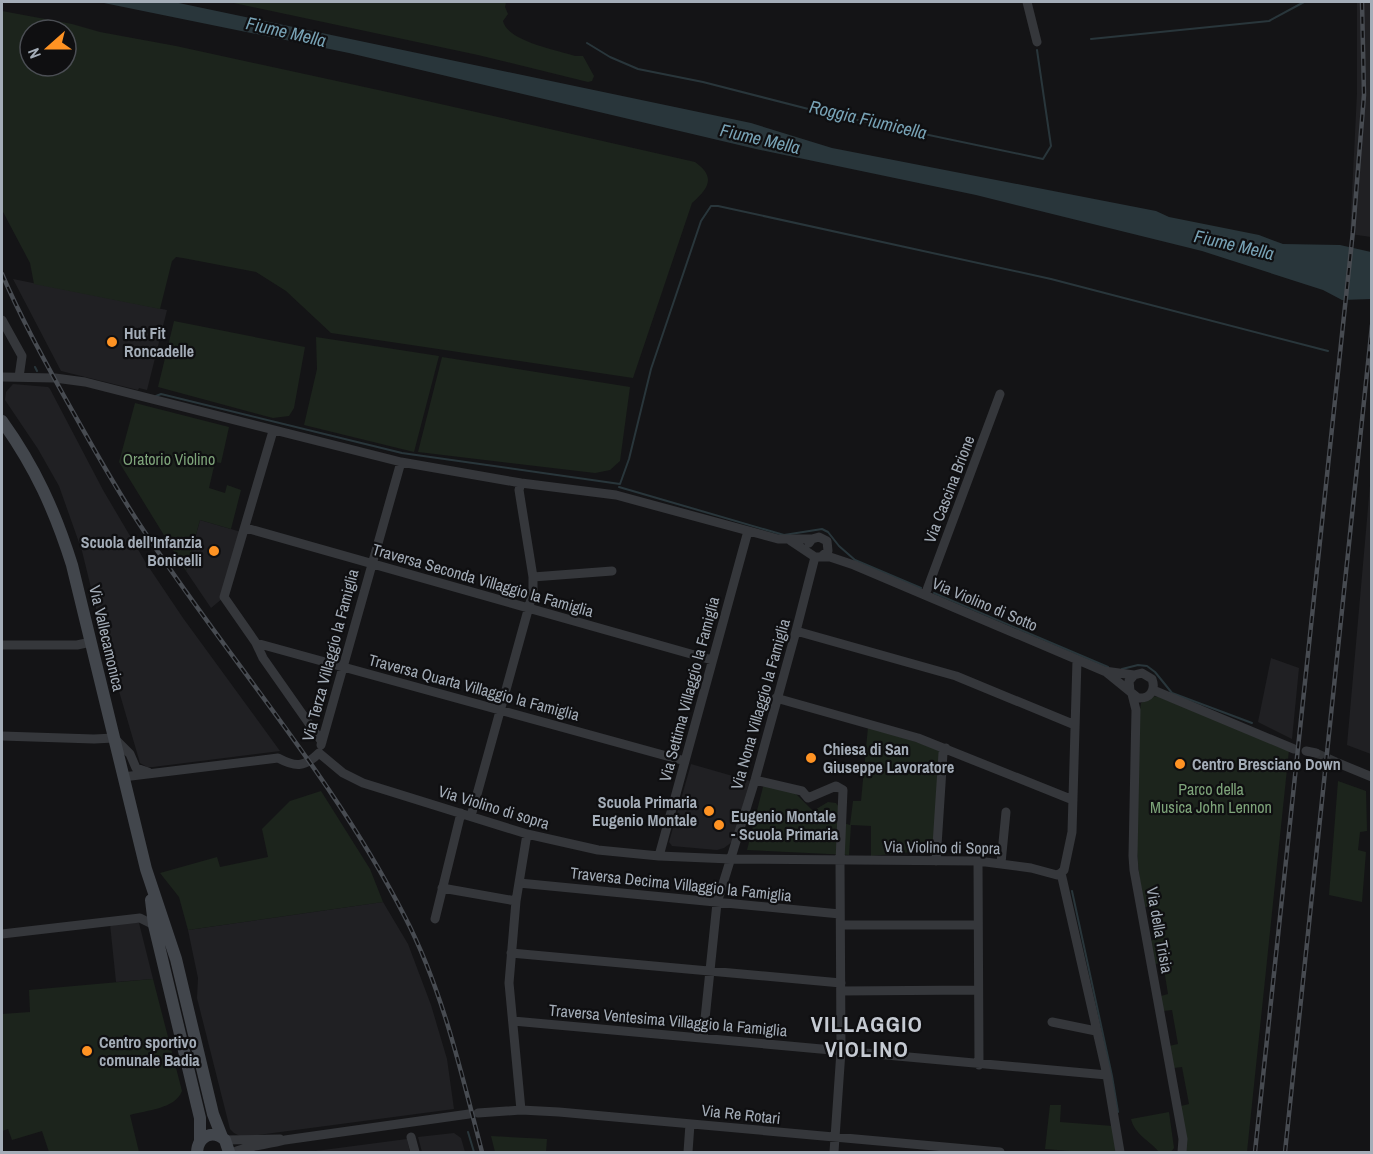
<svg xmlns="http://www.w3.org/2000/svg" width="1373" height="1154" viewBox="0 0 1373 1154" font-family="'Archivo Narrow',sans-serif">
<rect width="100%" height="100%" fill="#141416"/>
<!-- built -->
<path fill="#202023" d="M1357,2H1371V237L1350,234L1357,93Z
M13,279L167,310L147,390L139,388L138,390L61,371Z
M13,384L48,387L50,389L103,490L146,563L183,618L280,751L153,767H147L140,763L102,633L82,551L59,486L38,449L5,400L6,392Z
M1371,474V754L1347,745Z
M200,520L241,532L223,598L211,608L186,571Z
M1271,658L1299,668L1292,739L1258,722Z
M691,764L750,781L732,842L724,848L717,850L672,846L669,842Z
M383,902L408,944L431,1005L447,1059L454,1109L242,1137L234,1133L230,1129L197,998L198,978L188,930Z
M128,923H139L153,979L116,982L110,924Z
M454,1133L461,1138L465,1152H422L418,1137Z
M407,1139L410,1152H308Z"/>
<!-- green -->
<path fill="#1c241c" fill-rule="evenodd" d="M229,2H506L505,7L508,14L503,21C507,41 557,50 575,56H583L594,76L592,81L588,82L478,55Z
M2,11L72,24L100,32L176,46L392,93L695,162C716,177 709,188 692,203L633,378L331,333L286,291L256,272L183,258L176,257L172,261L160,309L34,284L30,263L2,210ZM30,30H66V66H30Z
M174,321L305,347L294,408L289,416L273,418L158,387Z
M316,337L439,356L414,452L304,425L317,369Z
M442,357L630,387L620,461L610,470L595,473L418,452Z
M135,403L229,427L221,463L215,462L209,488L225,493L227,485L241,490L231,529L200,520L186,571L119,462Z
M1152,696L1159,697L1289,750L1247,1152H1186L1181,1106L1189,1104L1182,1067L1174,1068L1169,1046L1178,1044L1172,1010L1163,1011L1161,996L1168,994L1163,963L1154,964L1150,941L1158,938L1152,906L1145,907C1130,843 1138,775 1140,710L1141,703Z
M868,727L942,750L933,850L871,856V826L851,825L849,855L747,850L764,783L794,792L813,811L828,802L836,803L839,807L840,822L850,825L853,801H861Z
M1338,781L1366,791L1367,831L1360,832L1358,850L1366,852L1362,902L1329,895Z
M321,791L370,869L383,902L188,930L179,897L160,873L217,857L220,867L268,857L262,829L290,801Z
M153,979L182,1091C175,1109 147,1110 130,1115L139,1152H49L42,1131L12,1140L8,1129L2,1131V1014L30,1012L29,990Z
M1050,1105H1061L1060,1122L1113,1126L1116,1152H1083L1045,1149Z
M1169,1112L1174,1148L1171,1152H1159C1149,1140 1135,1135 1131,1119Z
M491,1136L547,1139L546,1152H495Z"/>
<!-- water -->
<path fill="#29363b" d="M99,2H174L751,123L832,148L1156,211L1169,217L1259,235L1283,244L1340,245L1371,252V299L1342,300L1323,290L1202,251L976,195L756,149L349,53Z"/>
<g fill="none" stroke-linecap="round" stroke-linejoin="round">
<!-- stream -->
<path stroke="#29363b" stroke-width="2" d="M1091,39L1269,21L1304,2
M587,43L610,57L638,69L703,82L824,113L1043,159L1051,146L1037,50
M35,367L37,371
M156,396L161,394L402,453L620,484L629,459L651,369L701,221L711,206H718L1051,279L1328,351
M619,487L784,535L822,529L828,532L839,546L855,560L921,588
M934,593L1108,667
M1122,669L1138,665L1147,666L1155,672L1172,693L1252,723
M1072,891L1112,1076L1118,1112
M468,1132L474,1152"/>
<!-- minor-tunnel -->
<path stroke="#313336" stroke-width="9" stroke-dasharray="9 4.5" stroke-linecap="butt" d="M1316,753L1338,763"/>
<!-- minor -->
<path stroke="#35373b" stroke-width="9" d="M1027,2L1037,42
M2,320L22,356L19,377
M2,377L55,378L85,382L401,462L521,483L616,495L778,539H812
M273,431L224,597L256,643L263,658L322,742
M246,528L712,660
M791,541L815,557H830L854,565L1104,671L1134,675
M809,543L812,539L819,537L827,541L828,551L821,557
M533,577L612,571
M925,595L1000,394
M796,631L956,676L1075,725
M256,643L685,761
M2,645H77L91,642
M1106,672L1138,698C1150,699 1156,690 1152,679L1142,673L1134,675L1129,681L1130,691
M1153,690L1294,749
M1132,694L1136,710L1133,856L1134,870L1183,1139L1182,1152
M776,698L918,738L1073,800
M2,736L94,739L114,738L130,754L136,768L148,772
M321,745L401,462
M1306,751L1316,753
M319,753L343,773L363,783L527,834L598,850L659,856L731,859L978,861L1031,868L1057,875L1061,873L1107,1075L1120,1152
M1338,763L1372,777
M123,777L278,758C295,767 304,768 319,753
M755,780L802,791L808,798L836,786L843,790L840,861L841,1051L834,1152
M471,816L533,592V577L519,490L521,483
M659,856L748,531
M936,861L943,753L946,748
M978,861L979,1065
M1001,863L1006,812
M1061,873L1064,870L1072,832L1077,660
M519,883L840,914
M442,888L516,901
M435,919L461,813
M841,925H978
M2,934L140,918L154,925
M511,953L841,983
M841,991L978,990
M513,1021L1107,1075
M1052,1022L1096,1031
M703,1038L717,903L755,780L796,631L815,557
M521,1110L509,983L516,901L527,834
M478,1113L521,1110L559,1112L1000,1152
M411,1137L415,1152
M225,1140L280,1139
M234,1152C249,1145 268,1145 285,1140L469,1114
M688,1152L690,1124"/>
<!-- secondary -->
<path stroke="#42464c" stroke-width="12" d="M2,421C35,467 55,511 72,565L146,869L176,959L213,1114L222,1137
M151,900L154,925L200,1118V1141
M197,1152C198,1136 213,1129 225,1140L229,1152"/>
<!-- rail casing -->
<g stroke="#474b51" stroke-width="4.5">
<path id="rail" d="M2,274C20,316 42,356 64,396C90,442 115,488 144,531C230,661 334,778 405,917C443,991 461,1072 482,1152
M1255,1152L1353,231L1364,95L1362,2
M1285,1152L1372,325"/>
</g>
<!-- rail -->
<use href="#rail" stroke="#0f0f11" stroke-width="2" stroke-dasharray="7" stroke-linecap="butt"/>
</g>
<!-- markers -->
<g fill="#ff9323" stroke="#0f0f11" stroke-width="2">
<circle cx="112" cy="342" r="6"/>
<circle cx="214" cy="551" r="6"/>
<circle cx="811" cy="758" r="6"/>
<circle cx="1180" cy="764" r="6"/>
<circle cx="709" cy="811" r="6"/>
<circle cx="719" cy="825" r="6"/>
<circle cx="87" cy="1051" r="6"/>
</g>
<g text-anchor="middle" stroke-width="4.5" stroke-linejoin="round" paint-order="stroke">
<!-- poi labels -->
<g font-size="16" font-weight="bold" fill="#a4adb8" stroke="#0f0f11" text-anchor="start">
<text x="124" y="339">Hut Fit<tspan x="124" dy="18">Roncadelle</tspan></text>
<text x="202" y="548" text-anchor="end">Scuola dell'Infanzia<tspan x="202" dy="18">Bonicelli</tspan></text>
<text x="823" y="755">Chiesa di San<tspan x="823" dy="18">Giuseppe Lavoratore</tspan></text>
<text x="1192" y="770">Centro Bresciano Down</text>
<text x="697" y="808" text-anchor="end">Scuola Primaria<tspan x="697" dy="18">Eugenio Montale</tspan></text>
<text x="731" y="822">Eugenio Montale<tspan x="731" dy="18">- Scuola Primaria</tspan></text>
<text x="99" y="1048">Centro sportivo<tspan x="99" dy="18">comunale Badia</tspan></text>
</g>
<!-- park labels -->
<g font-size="16" fill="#7ea47a" stroke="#0f0f11">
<text x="169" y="465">Oratorio Violino</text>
<text x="1211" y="795">Parco della<tspan x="1211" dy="18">Musica John Lennon</tspan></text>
</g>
<!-- street labels -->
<g font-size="16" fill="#a4adb8" stroke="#0f0f11">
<text transform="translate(949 489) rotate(-69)" y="6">Via Cascina Brione</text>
<text transform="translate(483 580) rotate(16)" y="6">Traversa Seconda Villaggio la Famiglia</text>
<text transform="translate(985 604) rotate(23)" y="6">Via Violino di Sotto</text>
<text transform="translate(107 638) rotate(77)" y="6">Via Vallecamonica</text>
<text transform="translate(330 655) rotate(-75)" y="6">Via Terza Villaggio la Famiglia</text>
<text transform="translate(474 687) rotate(15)" y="6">Traversa Quarta Villaggio la Famiglia</text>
<text transform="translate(689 689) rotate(-75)" y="6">Via Settima Villaggio la Famiglia</text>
<text transform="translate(760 704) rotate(-74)" y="6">Via Nona Villaggio la Famiglia</text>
<text transform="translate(494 807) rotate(17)" y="6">Via Violino di sopra</text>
<text transform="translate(942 847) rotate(1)" y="6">Via Violino di Sopra</text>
<text transform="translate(681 884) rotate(6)" y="6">Traversa Decima Villaggio la Famiglia</text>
<text transform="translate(1160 930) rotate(80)" y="6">Via della Trisia</text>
<text transform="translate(668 1020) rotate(5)" y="6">Traversa Ventesima Villaggio la Famiglia</text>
<text transform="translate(741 1114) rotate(6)" y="6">Via Re Rotari</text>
</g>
<!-- water labels -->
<g font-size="18" font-style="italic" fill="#78a3b6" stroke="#0f0f11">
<text transform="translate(286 32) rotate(13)" y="6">Fiume Mella</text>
<text transform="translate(868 120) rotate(13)" y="6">Roggia Fiumicella</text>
<text transform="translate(760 139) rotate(13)" y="6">Fiume Mella</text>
<text transform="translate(1234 245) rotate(13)" y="6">Fiume Mella</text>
</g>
<!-- district labels -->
<g font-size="22" font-weight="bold" letter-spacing="1.5" fill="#c6cbd3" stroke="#0f0f11">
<text x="867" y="1032">VILLAGGIO<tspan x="867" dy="25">VIOLINO</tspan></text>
</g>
</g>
<!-- border -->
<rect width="1373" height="1154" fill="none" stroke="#a4adb8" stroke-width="6"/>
<!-- north arrow -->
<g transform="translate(48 48) rotate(249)"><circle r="28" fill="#0f0f11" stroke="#4b4e54" stroke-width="1.5"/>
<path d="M0-4.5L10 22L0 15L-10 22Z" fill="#ff9323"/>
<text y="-9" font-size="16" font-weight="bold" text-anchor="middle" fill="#a4adb8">N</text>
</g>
</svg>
